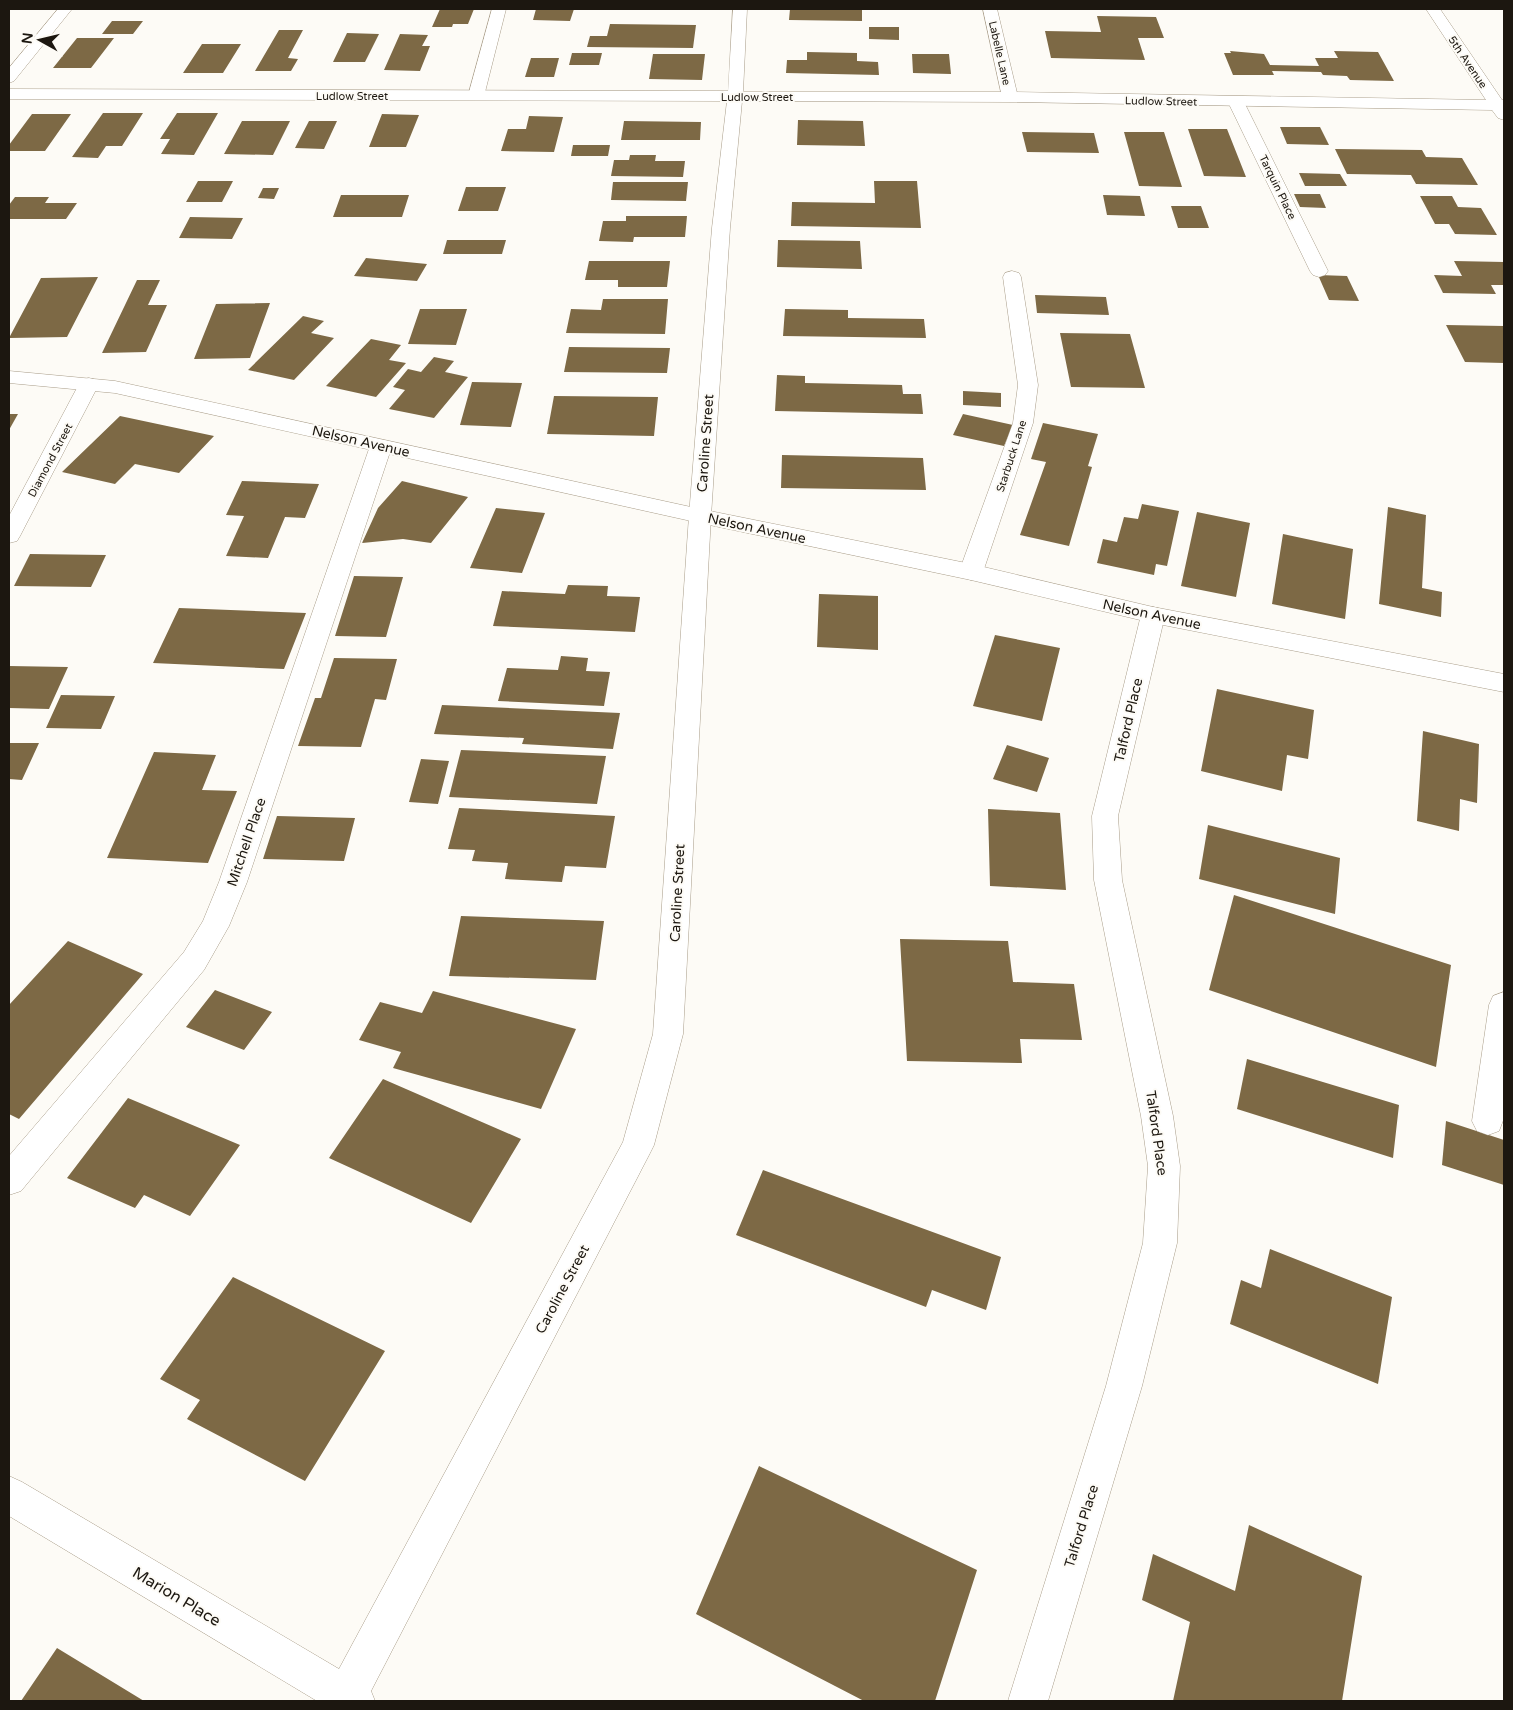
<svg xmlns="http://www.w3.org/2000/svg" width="1513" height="1710" viewBox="0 0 1513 1710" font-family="'Varela Round',sans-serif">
<rect width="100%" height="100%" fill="#fdfbf6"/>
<!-- building -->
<path fill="#7d6945" d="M440,9H474L468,24H453L452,27H432Z
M536,9H574L570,21L533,20Z
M790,9H862V21L789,20Z
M1097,16L1156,17L1164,38H1138L1145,60L1051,58L1045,31L1101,32Z
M112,21H143L133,34H102Z
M610,24L696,25L693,48L587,47L590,36H607Z
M869,27H899V40L869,39Z
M279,30H303L288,58L298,59L291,71H255Z
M347,33L379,34L365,62H333Z
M400,34L428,35L422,46H430L420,71L384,70Z
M77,38H114L91,68H53Z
M202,44H241L223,73H183Z
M1230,51L1264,54L1270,65L1319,66L1315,58H1338L1334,51L1378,52L1394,81L1350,80L1347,76L1323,75L1321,72L1272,71L1274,75H1233L1224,53H1231Z
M807,52L857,53V61L878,62L879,75L786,73L787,60H807Z
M572,53H602L599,65H569Z
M653,54H705L702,80L649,79Z
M912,54H949L951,74L913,73Z
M531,58H559L554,77H525Z
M103,113H143L122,146H106L98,158L72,157Z
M177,113H218L194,155L161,154L170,139H160Z
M32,114H71L45,151H9V145Z
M382,114L419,115L406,147H369Z
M529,116L563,117L554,152L501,151L508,129H526Z
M798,120L863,121L865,146L797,145Z
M242,121H290L273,155L224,154Z
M309,121H337L324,149L295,148Z
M624,121L701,122L700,140H621Z
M1280,127H1320L1329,145L1287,144Z
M1188,129H1227L1246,177L1204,176Z
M1022,132L1094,133L1099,153L1027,152Z
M1124,132H1164L1182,187L1139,186Z
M573,145H610L608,156H571Z
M1335,149L1422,150L1426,157L1462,158L1478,185L1416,184L1411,175L1347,174Z
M630,155H656L655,161H685L683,177L611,176L614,160H629Z
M1299,173L1340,174L1347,186H1305Z
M198,181H233L222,202H186Z
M874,181H917L921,228L791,226L792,202L875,203Z
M613,182H688L686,201L611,200Z
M466,187H506L498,211H458Z
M263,188H279L274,199L258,198Z
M1294,194H1320L1326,208L1300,207Z
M341,195H409L402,217H333Z
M1103,195L1140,196L1145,216L1107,215Z
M1420,196H1452L1458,207L1481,208L1497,235L1455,234L1449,224H1435Z
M15,197H49L45,203H77L66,219H9V205Z
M1171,206H1201L1209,228H1178Z
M626,216H687L685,237H634L633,242L599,241L603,221H626Z
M190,217L243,218L232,239L179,238Z
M447,240H506L502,254H443Z
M778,240L860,241L862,269L777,267Z
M366,258L427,264L417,281L354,276Z
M589,261H670L667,287H618V280H585Z
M1454,261L1504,262V285H1491L1496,294L1443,293L1434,275L1462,276Z
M1318,275L1347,276L1359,301L1329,300Z
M98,277L67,337L9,338L41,278Z
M137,280H160L148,305H167L146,352L102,353Z
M1035,295L1106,297L1109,315L1037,313Z
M603,299H668L665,334L566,333L571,309L601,310Z
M270,303L250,358L194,359L216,304Z
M420,309H467L456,345L408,344Z
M785,309L848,310V318L924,319L926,338L783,336Z
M303,316L324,321L311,333L334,338L294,380L248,370Z
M1446,325L1504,326V363L1465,362Z
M1060,333L1130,334L1145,388L1071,387Z
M371,339L401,345L389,360L406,363L376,397L326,386Z
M569,347L670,348L667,373L564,372Z
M434,357L454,361L445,372L468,377L434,418L389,409L405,390L393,387L408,369L421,372Z
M777,375L805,376V383L902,385L903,394H921L923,414L775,411Z
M472,382L522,383L511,427L460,425Z
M963,391L1001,393V407L963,405Z
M554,396L658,397L654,436L547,434Z
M9,414H18L9,430Z
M963,414L1013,425L1004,446L953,435Z
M120,416L214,436L179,473L135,464L115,484L62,472Z
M1043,423L1098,434L1088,466L1092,467L1069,546L1020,535L1046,462L1031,459Z
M782,455L923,458L926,490L781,488Z
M242,481L319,484L305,518L285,517L268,558L226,556L244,516L226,515Z
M402,481L468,497L431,543L403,539L362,543L378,508Z
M1142,504L1179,511L1167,566L1156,564L1154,575L1097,563L1103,539L1117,542L1124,517L1138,519Z
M1388,507L1426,515L1422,588L1442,592L1441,617L1379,604Z
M496,508L545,513L522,573L470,568Z
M1197,512L1250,523L1236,597L1181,586Z
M1283,534L1353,549L1345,619L1272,604Z
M30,554L106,555L91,587L14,586Z
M354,576L403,577L386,637L335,636Z
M568,585L608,586L607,596L640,597L635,632L493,626L502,591L565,594Z
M819,594L878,596V650L817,647Z
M179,608L306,613L284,669L153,663Z
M995,635L1060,648L1042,721L973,706Z
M561,656L588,658L586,671L610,672L604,706L498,701L507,668L558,670Z
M334,658L397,659L386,700L375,699L361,747L298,746L315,698H321Z
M9,666L68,667L49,709L9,708Z
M1217,689L1314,710L1308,759L1287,755L1282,791L1201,771Z
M61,695L115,696L101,729L46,728Z
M442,705L620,713L613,749L522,744L524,738L434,734Z
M1423,731L1479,744L1477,803L1460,799L1459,831L1417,821Z
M9,743H39L22,780L9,779Z
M1007,745L1049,758L1037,792L993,779Z
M461,750L606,756L597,804L449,797Z
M154,752L216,755L202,790L237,791L208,863L107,858Z
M421,759L449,761L438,804L409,802Z
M459,808L615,816L606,868L565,866L562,882L505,879L508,863L472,861L475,850L448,849Z
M988,809L1060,813L1066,890L990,886Z
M277,816L355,818L344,861L263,859Z
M1208,825L1340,858L1335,914L1199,879Z
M1234,895L1451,965L1436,1067L1209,990Z
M461,916L604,921L596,980L449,976Z
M900,939L1008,941L1013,982L1074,984L1082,1040L1020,1039L1022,1063L907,1061Z
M68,941L143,974L19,1119L9,1114V1005Z
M215,990L272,1012L244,1050L186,1027Z
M433,991L576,1029L541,1109L393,1068L401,1052L359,1040L380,1002L422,1013Z
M1247,1059L1399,1105L1393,1158L1237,1109Z
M383,1079L521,1139L471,1223L329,1158Z
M128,1098L240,1145L190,1216L144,1195L135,1208L67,1178Z
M1446,1121L1504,1140V1185L1442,1165Z
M763,1170L1001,1257L986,1310L932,1290L926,1307L736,1235Z
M1270,1249L1392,1297L1378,1384L1230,1324L1241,1280L1261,1288Z
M233,1277L385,1351L305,1481L187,1419L200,1400L160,1379Z
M759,1466L977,1570L935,1701H864L696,1614Z
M1249,1525L1362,1576L1342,1701H1173L1190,1622L1142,1600L1153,1554L1235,1591Z
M57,1648L144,1701H21Z"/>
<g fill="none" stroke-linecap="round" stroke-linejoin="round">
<!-- lane casing -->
<g stroke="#a99d89" stroke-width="1">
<path id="lane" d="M492,9H506L484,96L482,99H470L468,96Z
M983,9H997L1018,97L1016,100H1004L1002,97Z
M1236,97L1242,99L1244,102L1328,271L1325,275L1319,277L1313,275L1310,271L1228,102L1230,99Z
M1012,271L1019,273L1021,277L1038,385L1033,423L983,572L979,577L971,580L963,577L959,572L1013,423L1018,385L1003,277L1005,273Z
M89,378L96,380L99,384L20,536L17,541L9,543V516L79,384L82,380Z
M381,440L388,441L392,446L247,882L229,926L204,970L21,1191L9,1195V1156L184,952L203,921L219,882L370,446L374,441Z
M1504,992V1118L1499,1131L1488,1135L1477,1131L1472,1121L1489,1005L1493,996Z"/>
</g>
<!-- street casing -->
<g stroke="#a99d89" stroke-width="1">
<path id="street" d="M58,9H72L14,81L9,83V68Z
M733,9H747L743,92H1010L1486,100L1426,9H1440L1502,100H1504V120L1498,118L1492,110L1010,102L742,101L730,228L711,516L683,1034L654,1145L649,1155L371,1691L375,1701H317L9,1516V1476L22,1482L339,1669L623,1142L653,1034L689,516L712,228L727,101L9,99V89L728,91Z
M1153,607L1161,609L1165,615L1118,816L1122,880L1173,1116L1180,1166L1177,1243L1142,1386L1048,1701H1008L1106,1386L1143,1243L1148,1166L1141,1116L1094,880L1092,816L1141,615L1145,609Z"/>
</g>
<!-- secondary casing -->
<g stroke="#a99d89" stroke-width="1">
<path id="secondary" d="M9,371L115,381L700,509L971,564L1153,607L1504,674V692L1153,623L971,580L700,523L115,393L9,383Z"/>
</g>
<!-- lane -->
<use href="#lane" fill="#fff" fill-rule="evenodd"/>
<!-- street -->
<use href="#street" fill="#fff" fill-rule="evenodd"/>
<!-- secondary -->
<use href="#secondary" fill="#fff" fill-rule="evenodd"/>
</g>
<g text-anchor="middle" stroke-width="4" stroke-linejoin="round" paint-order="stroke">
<!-- far-street labels -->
<g font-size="11" fill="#1c1710" stroke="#fdfbf6">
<text transform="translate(1000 53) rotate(77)" y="4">Labelle Lane</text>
<text transform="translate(1468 62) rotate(56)" y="4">5th Avenue</text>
<text x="352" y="100">Ludlow Street</text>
<text x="757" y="101">Ludlow Street</text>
<text transform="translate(1161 101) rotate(1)" y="4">Ludlow Street</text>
<text transform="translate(1278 187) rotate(64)" y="4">Tarquin Place</text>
<text transform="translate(1011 456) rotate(-72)" y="4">Starbuck Lane</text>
<text transform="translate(50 460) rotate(-62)" y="4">Diamond Street</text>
</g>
<!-- street labels -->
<g font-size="14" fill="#1c1710" stroke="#fdfbf6">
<text transform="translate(361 441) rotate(13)" y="5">Nelson Avenue</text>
<text transform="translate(705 443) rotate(-86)" y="5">Caroline Street</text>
<text transform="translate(757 528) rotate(12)" y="5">Nelson Avenue</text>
<text transform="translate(1152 614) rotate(12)" y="5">Nelson Avenue</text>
<text transform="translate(1128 720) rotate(-77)" y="5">Talford Place</text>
<text transform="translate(246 842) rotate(-71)" y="5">Mitchell Place</text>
<text transform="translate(677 893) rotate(-87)" y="5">Caroline Street</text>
<text transform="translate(1157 1133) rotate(82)" y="5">Talford Place</text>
<text transform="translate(562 1289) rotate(-62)" y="5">Caroline Street</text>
<text transform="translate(1081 1526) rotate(-73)" y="5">Talford Place</text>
</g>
<!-- near-street labels -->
<g font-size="16" fill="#1c1710" stroke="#fdfbf6">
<text transform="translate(177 1596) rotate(31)" y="6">Marion Place</text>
</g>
</g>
<!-- border -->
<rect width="1513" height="1710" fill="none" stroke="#1c1710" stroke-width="20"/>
<!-- north arrow -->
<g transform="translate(40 40) rotate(278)" stroke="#fdfbf6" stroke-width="4" paint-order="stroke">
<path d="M0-4L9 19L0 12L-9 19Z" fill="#1c1710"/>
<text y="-8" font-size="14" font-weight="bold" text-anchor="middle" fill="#1c1710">N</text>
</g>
</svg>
